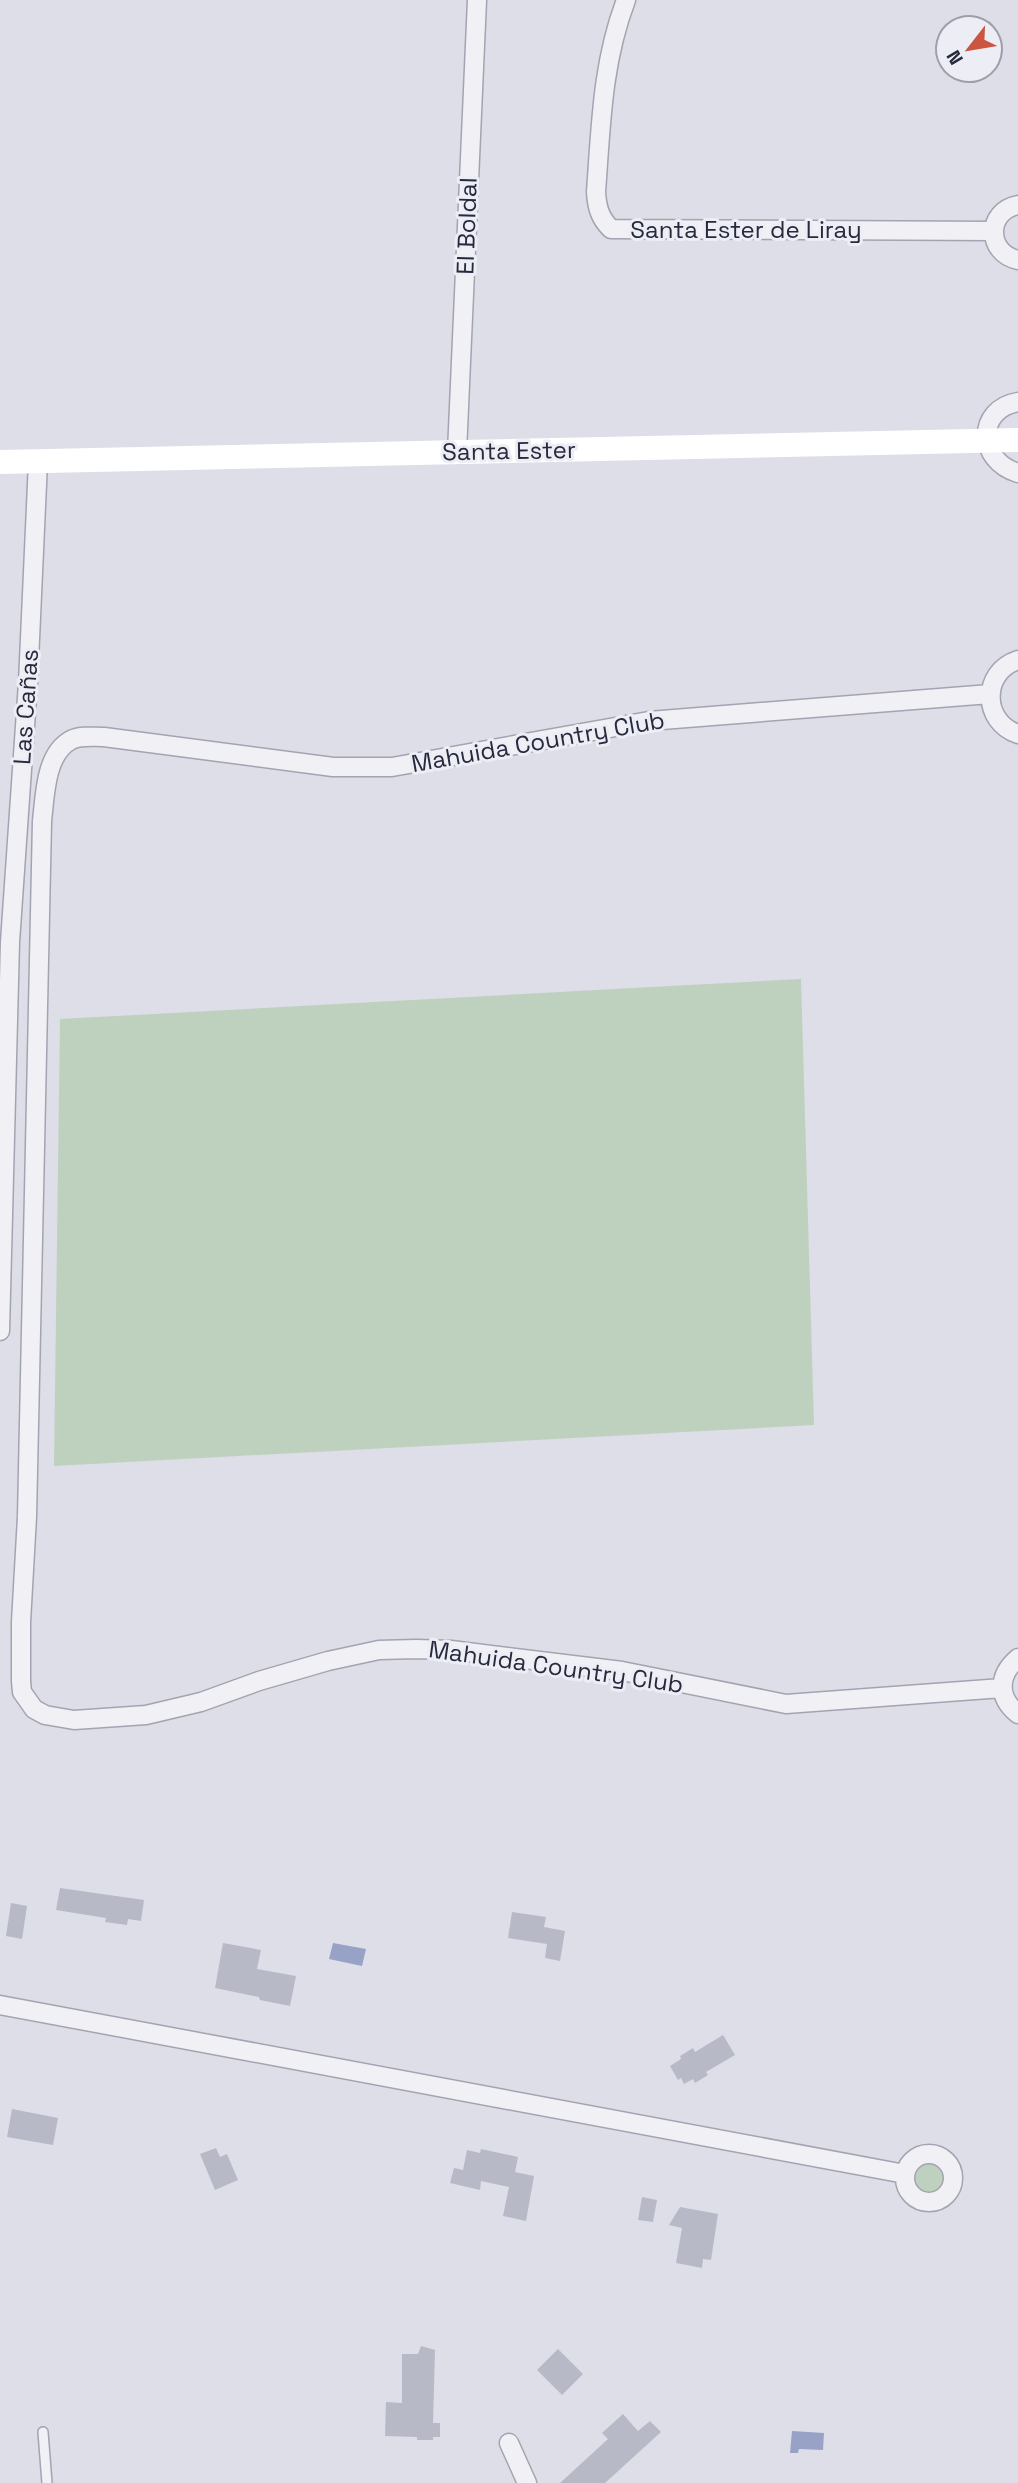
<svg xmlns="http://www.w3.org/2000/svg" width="1018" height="2483" viewBox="0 0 1018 2483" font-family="'Space Grotesk',sans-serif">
<rect width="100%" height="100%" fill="#dddee7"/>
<!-- green -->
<path fill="#bed1bf" d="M801,979L814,1425L54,1466L60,1019Z
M909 2178a19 19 0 1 1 38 0a19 19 0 1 1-38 0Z"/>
<!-- water -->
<path fill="#98a2c7" d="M333,1943L366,1949L362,1966L329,1959Z
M792,2431L824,2433L823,2450L799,2449L798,2453H790Z"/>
<!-- building -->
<path fill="#b8b9c7" d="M60,1888L144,1900L141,1921L128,1919L127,1925L105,1922L106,1918L56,1910Z
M11,1903L27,1906L22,1939L6,1936Z
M512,1912L546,1917L544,1927L565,1931L560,1961L545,1958L547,1944L508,1938Z
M223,1943L261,1950L257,1969L296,1976L290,2006L260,2000L259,1997L215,1988Z
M723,2035L735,2055L706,2072L708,2075L695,2083L693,2079L684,2084L681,2078L678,2080L670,2066L681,2059L680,2056L693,2048L695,2052Z
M12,2109L58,2118L53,2145L7,2137Z
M216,2148L220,2157L227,2154L238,2180L215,2190L200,2154Z
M481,2149L518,2157L515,2172L534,2176L526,2221L503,2216L509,2187L481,2181L480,2190L450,2183L454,2168L463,2170L467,2150L480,2153Z
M642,2197L657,2200L653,2222L638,2220Z
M680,2207L718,2214L711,2260L703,2259L702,2268L676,2263L682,2228L669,2225Z
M421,2346L435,2350L433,2423H440V2437H433V2440H417V2437L385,2436L386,2402L402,2403V2354H418Z
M558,2349L583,2374L562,2395L537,2370Z
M623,2414L638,2431L650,2421L661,2432L605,2483H560L608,2439L602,2433Z"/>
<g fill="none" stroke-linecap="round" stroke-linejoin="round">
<!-- lane casing -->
<g stroke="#a3a4b1" stroke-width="12">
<path id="lane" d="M43,2432L47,2483"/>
</g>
<!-- street casing -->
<g stroke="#a3a4b1" stroke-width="21">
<path id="street" d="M626,0C602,63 601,125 596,192C597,208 600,218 611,229L993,231
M1018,205C986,211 986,253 1018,260
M1018,402C976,409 977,461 1018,473
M457,452L477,0
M1018,660C981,672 982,722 1018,734
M990,694L649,721L392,767H333L104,737C93,737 81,735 71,740C45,754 45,796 42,821L27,1517L21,1622V1681L22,1692L27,1699L34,1709L45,1715L74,1720L146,1715L201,1702L259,1681L328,1661L379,1650L416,1649L451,1650L622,1671L786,1704L1002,1688
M0,1331L10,942L28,683L38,462
M1018,1658C998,1675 997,1697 1018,1714
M0,2005L905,2174
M905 2178a24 24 0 1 1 48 0a24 24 0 1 1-48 0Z
M509,2443L527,2483"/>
</g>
<!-- lane -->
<use href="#lane" stroke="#f0f0f5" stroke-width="9"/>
<!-- street -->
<use href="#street" stroke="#f0f0f5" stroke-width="18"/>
<!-- secondary -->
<path stroke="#fff" stroke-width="24" d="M0,462L1018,440"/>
</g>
<g text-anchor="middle" stroke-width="6" stroke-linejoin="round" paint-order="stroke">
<!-- street labels -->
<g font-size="24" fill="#27293d" stroke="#edeef5">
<text transform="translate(467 226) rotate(-88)" y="8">El Boldal</text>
<text x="746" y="238">Santa Ester de Liray</text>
<text transform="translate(509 451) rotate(-1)" y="8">Santa Ester</text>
<text transform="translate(26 707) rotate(-86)" y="8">Las Cañas</text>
<text transform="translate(538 742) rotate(-10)" y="8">Mahuida Country Club</text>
<text transform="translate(556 1667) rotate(8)" y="8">Mahuida Country Club</text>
</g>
</g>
<!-- north arrow -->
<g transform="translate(969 49) rotate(239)"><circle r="33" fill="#edeef5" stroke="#9e9fab" stroke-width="2"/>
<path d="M0-5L12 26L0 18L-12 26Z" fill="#cc5542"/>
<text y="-10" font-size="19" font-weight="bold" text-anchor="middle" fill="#27293d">N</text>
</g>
</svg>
